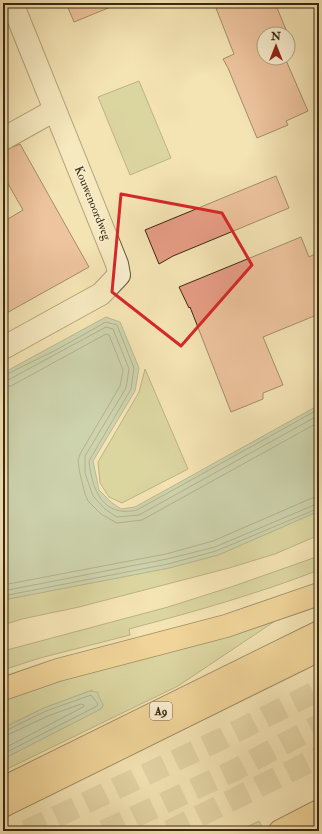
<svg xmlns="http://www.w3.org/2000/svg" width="322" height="834" viewBox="0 0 322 834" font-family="'IM FELL Double Pica',serif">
<rect width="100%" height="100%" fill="#f4e3b3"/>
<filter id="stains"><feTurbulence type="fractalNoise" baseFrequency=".005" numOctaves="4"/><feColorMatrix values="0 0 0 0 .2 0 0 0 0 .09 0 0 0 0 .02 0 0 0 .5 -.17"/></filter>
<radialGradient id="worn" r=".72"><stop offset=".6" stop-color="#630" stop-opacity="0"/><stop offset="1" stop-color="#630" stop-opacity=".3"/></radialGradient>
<!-- green -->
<path fill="#bcc38b" stroke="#7c764e" d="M139,81L171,158L130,175L98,97Z
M145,369L188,469L122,503L109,497L100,483L98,462L139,392Z
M319,511V535L275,554L229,568L79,607L22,619L3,625V600L169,568L218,555Z
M319,556V570C257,594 193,612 129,629L130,635L40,658L3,670V651L168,607L234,586Z
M287,613L178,686L3,771V759L102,708L103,705L92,690L44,708L3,728V695Z
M259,821L264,831H239Z"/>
<!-- water -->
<path fill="#9dbfa6" stroke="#76836a" d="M106,317L120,322L139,368L135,391L93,461L99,490L111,502L121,509L135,507L319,405V511L218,555L169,568L3,600V373Z
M90,691L97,692L103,705L101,709L3,759V728L44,708Z"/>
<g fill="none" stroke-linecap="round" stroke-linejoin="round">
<!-- shore -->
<path stroke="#6c745b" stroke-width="1" d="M3,376L56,350L106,322L117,325L134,368L131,389L89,461C92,490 103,518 137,510L319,409
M3,381L8,380L106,327L113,329L129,369L126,388L85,456V473L93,496L105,509L117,517L139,515L319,415
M3,387L11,386L106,334L109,335L123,370L120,386L80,454L78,461L80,474L85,494L88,501L101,514L117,523L142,520L319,422
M3,585L166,554L213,541L312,498L319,497
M3,591L167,559L215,547L319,503
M3,596L168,564L216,551L319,508
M3,732L46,711L91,695L98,704L97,706L3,754
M3,737L48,716L81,704L84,705L83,707L3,749"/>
</g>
<!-- building -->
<path fill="#e69d85" stroke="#3b2910" d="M66,3H118V4L74,22Z
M214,3H275L287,32L264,34V58H285L308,111L286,121L288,125L257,138L228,68L223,59L234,54Z
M20,144L89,267L3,315V222L23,210L3,175V151Z
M276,176L289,208L173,256L159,264L145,230Z
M301,237L309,257L319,252V314L263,337L283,385L263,393V399L231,412L190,307L189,308L179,287Z"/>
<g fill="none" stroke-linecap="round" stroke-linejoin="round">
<!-- highway-tunnel -->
<path stroke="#cfbe92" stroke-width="22" stroke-dasharray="22 11" stroke-linecap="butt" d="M26,831L219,740L319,690
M104,831L235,770L319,725
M169,831L319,757"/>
<!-- minor casing -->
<g stroke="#695839" stroke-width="24">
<path id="minor" d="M3,139L55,110
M3,348L101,294L119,275L117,264L12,3"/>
</g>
<!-- highway casing -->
<g stroke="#3b2910" stroke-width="24">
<path id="highway" d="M3,689L58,670L226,626L319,594
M3,788L319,632
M3,806L319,650
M280,831L319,811"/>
</g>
<!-- minor -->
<use href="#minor" stroke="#f8edce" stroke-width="22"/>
<!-- highway -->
<use href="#highway" stroke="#eac27a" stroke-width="22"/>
</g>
<!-- marked area -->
<path d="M0 0H322V834H0ZM121,194L222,213L252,265L181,346L112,292Z" fill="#f4e3b3" fill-opacity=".55" fill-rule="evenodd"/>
<path fill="none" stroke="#d62828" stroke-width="3" stroke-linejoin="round" d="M121,194L222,213L252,265L181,346L112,292Z"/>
<g text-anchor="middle" stroke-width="3" stroke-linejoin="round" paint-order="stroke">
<!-- shield labels -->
<rect fill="#f8edce" stroke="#746449" stroke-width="1" x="150" y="702" width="22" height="18" rx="3"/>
<g font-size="11" font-weight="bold" fill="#3b2910">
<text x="161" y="715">A9</text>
</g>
<!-- street labels -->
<g font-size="12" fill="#3b2910" stroke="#f8edce">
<text transform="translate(93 203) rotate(68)" y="4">Kouwenoordweg</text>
</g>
</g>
<!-- margin -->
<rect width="322" height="834" fill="none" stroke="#f4e3b3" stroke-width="16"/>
<rect x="4" y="4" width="314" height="826" fill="none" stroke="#3b2910" stroke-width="2"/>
<rect x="8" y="8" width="306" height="818" fill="none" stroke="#3b2910"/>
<!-- north arrow -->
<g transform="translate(276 46)"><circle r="19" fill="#f8edce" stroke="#ac9f82"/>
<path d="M0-3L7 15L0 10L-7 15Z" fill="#8f2418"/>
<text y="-6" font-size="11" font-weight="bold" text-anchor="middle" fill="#3b2910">N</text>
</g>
<rect width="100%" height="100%" filter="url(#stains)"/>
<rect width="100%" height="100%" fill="url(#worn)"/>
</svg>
